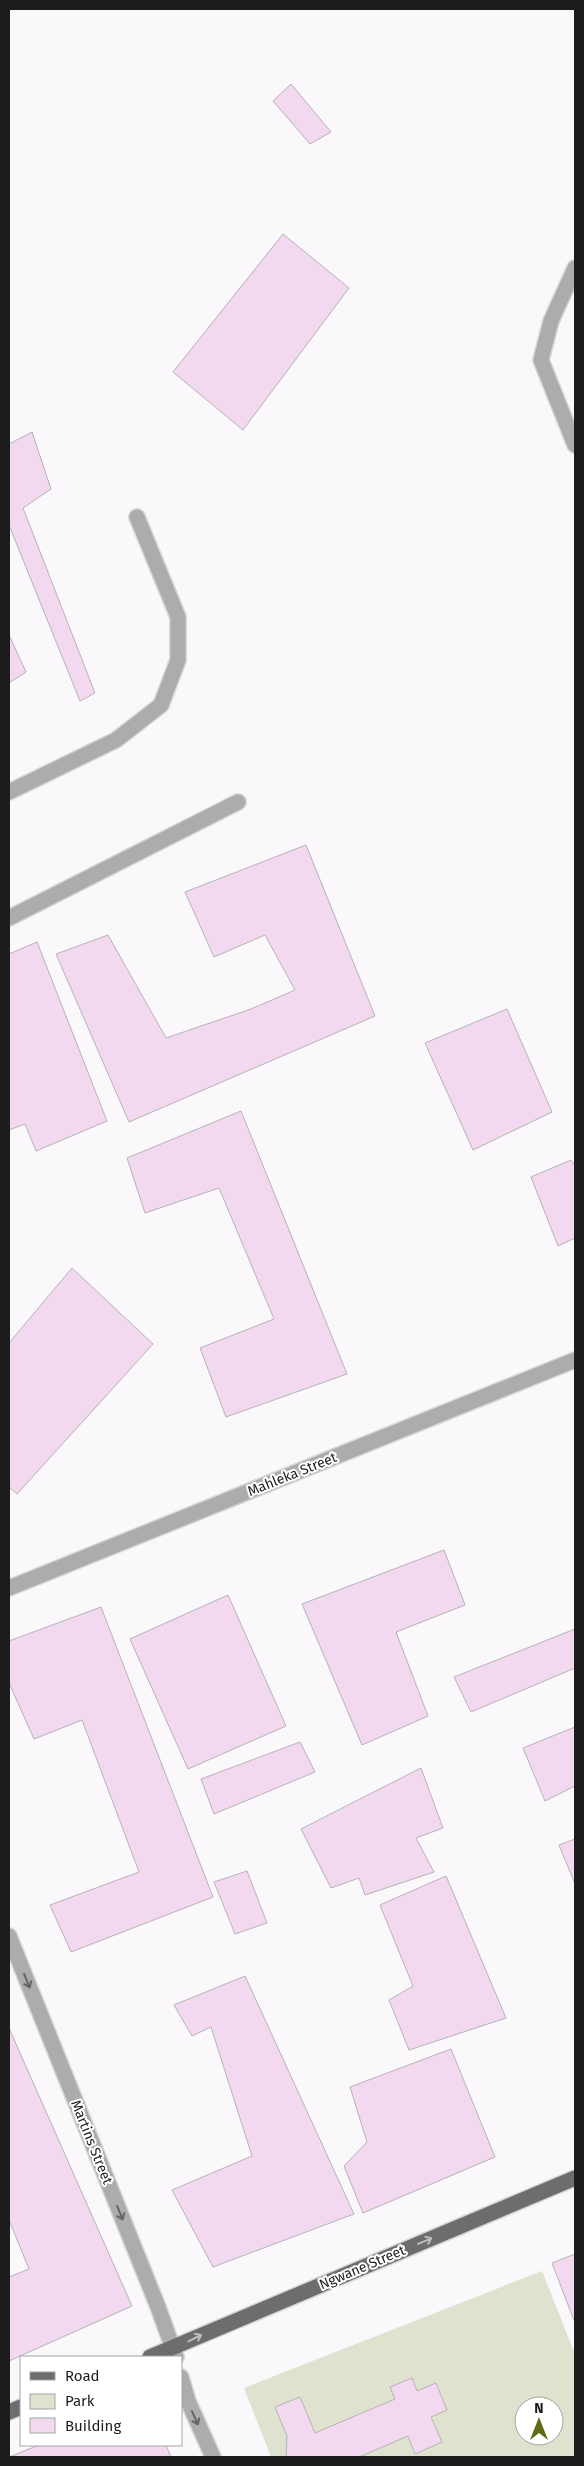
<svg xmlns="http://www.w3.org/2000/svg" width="584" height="2466" viewBox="0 0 584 2466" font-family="'Fira Sans',sans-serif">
<rect width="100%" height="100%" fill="#faf8fa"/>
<!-- green -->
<path fill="#dfe2ce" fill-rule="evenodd" d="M542,2271L575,2354V2457H271L244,2388ZM524,2406H554V2436H524Z"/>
<!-- building -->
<path fill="#f3d9ef" stroke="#b5b3b5" d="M291,84L331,132L310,144L273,101Z
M283,234L349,288L243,430L173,372Z
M32,432L51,489L23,508L95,693L80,701L9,525V444Z
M9,635L26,672L9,683Z
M306,845L375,1016L129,1122L56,954L108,935L166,1038L251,1009L295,990L265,935L214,957L185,892Z
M37,942L107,1121L36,1151L25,1124L9,1130V954Z
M507,1009L552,1112L473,1150L425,1043Z
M241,1111L347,1374L226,1417L200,1348L274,1319L219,1188L145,1213L127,1158Z
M571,1160L575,1166V1238L558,1246L531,1177Z
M72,1268L153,1344L17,1494L9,1487V1343Z
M444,1550L465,1605L396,1632L428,1716L362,1745L302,1604Z
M228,1595L286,1726L188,1769L130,1639Z
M101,1607L213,1897L71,1952L50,1905L139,1872L82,1720L34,1739L9,1683V1641Z
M575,1629V1668L471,1712L454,1677Z
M575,1727V1786L545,1801L523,1748Z
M300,1742L315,1772L214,1814L201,1779Z
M421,1768L443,1828L416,1838L434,1872L365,1895L359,1878L331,1888L301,1829Z
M575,1839V1884L559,1845Z
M247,1871L267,1923L235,1934L214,1882Z
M446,1876L506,2018L409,2050L389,2000L413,1986L380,1905Z
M245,1976L354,2214L213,2267L172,2190L252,2156L211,2027L192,2036L174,2005Z
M9,2028L132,2306L9,2361V2277L29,2269L9,2220Z
M451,2049L495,2157L363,2213L344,2166L367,2142L350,2087Z
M575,2254V2323L552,2263Z
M412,2378L417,2391L436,2383L447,2410L431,2417L442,2442L415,2454L408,2436L359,2457H286L287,2436L275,2407L300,2397L315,2433L395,2399L390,2387Z
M39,2445H166L171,2457H9Z"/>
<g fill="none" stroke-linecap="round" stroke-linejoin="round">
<!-- lane casing -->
<g stroke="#d7d5d7" stroke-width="18">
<path id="lane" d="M9,792L116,740L161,705L178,660V617L137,517
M9,918L238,802"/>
</g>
<!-- street casing -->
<g stroke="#d7d5d7" stroke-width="18">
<path id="street" d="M575,268L551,321L541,360L575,445
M9,1588L575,1360
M9,1936L158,2307L176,2357
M181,2377L188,2401L213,2457"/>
</g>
<!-- primary casing -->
<g stroke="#d7d5d7" stroke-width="18">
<path id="primary" d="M150,2357L575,2178
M9,2412L21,2407"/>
</g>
<!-- lane -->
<use href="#lane" stroke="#adacad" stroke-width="15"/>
<!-- street -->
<use href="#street" stroke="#adacad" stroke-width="15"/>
<!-- primary -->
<use href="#primary" stroke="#6e6c6e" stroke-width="15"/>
</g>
<!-- one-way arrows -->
<defs><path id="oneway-shaft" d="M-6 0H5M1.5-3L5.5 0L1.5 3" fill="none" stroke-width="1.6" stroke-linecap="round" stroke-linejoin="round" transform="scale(1.25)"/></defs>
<g stroke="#656465">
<use href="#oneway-shaft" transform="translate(27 1981) rotate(68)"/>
<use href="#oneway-shaft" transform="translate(120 2213) rotate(68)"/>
<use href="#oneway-shaft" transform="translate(195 2418) rotate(66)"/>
</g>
<g stroke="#bebdbe">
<use href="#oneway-shaft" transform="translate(425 2241) rotate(-23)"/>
<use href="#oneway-shaft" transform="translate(195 2338) rotate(-26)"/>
</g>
<g text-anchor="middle" stroke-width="4" stroke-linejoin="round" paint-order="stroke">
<!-- street labels -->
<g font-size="14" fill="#1d1c1d" stroke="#fff">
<text transform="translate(292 1474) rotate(-22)" y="5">Mahleka Street</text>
<text transform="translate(92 2142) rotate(68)" y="5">Martins Street</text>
<text transform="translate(362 2267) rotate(-23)" y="5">Ngwane Street</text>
</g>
</g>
<!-- border -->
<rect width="584" height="2466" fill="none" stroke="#1d1c1d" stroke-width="20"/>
<!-- legend -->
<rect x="20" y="2356" width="162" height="90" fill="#ffffff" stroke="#a5a4a5"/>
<rect x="30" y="2372" width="25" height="8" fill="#6e6c6e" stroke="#a5a4a5"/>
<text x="65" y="2381" font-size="15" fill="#1d1c1d">Road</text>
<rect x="30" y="2394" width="25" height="15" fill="#dfe2ce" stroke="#a5a4a5"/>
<text x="65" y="2406" font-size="15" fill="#1d1c1d">Park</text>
<rect x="30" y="2418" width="25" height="15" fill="#f3d9ef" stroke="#a5a4a5"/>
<text x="65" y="2431" font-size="15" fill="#1d1c1d">Building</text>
<!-- north arrow -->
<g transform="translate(539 2421)"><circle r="24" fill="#ffffff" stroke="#a5a4a5"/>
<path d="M0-4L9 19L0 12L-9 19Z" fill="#626b11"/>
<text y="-8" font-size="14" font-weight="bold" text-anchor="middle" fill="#1d1c1d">N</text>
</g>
</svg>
